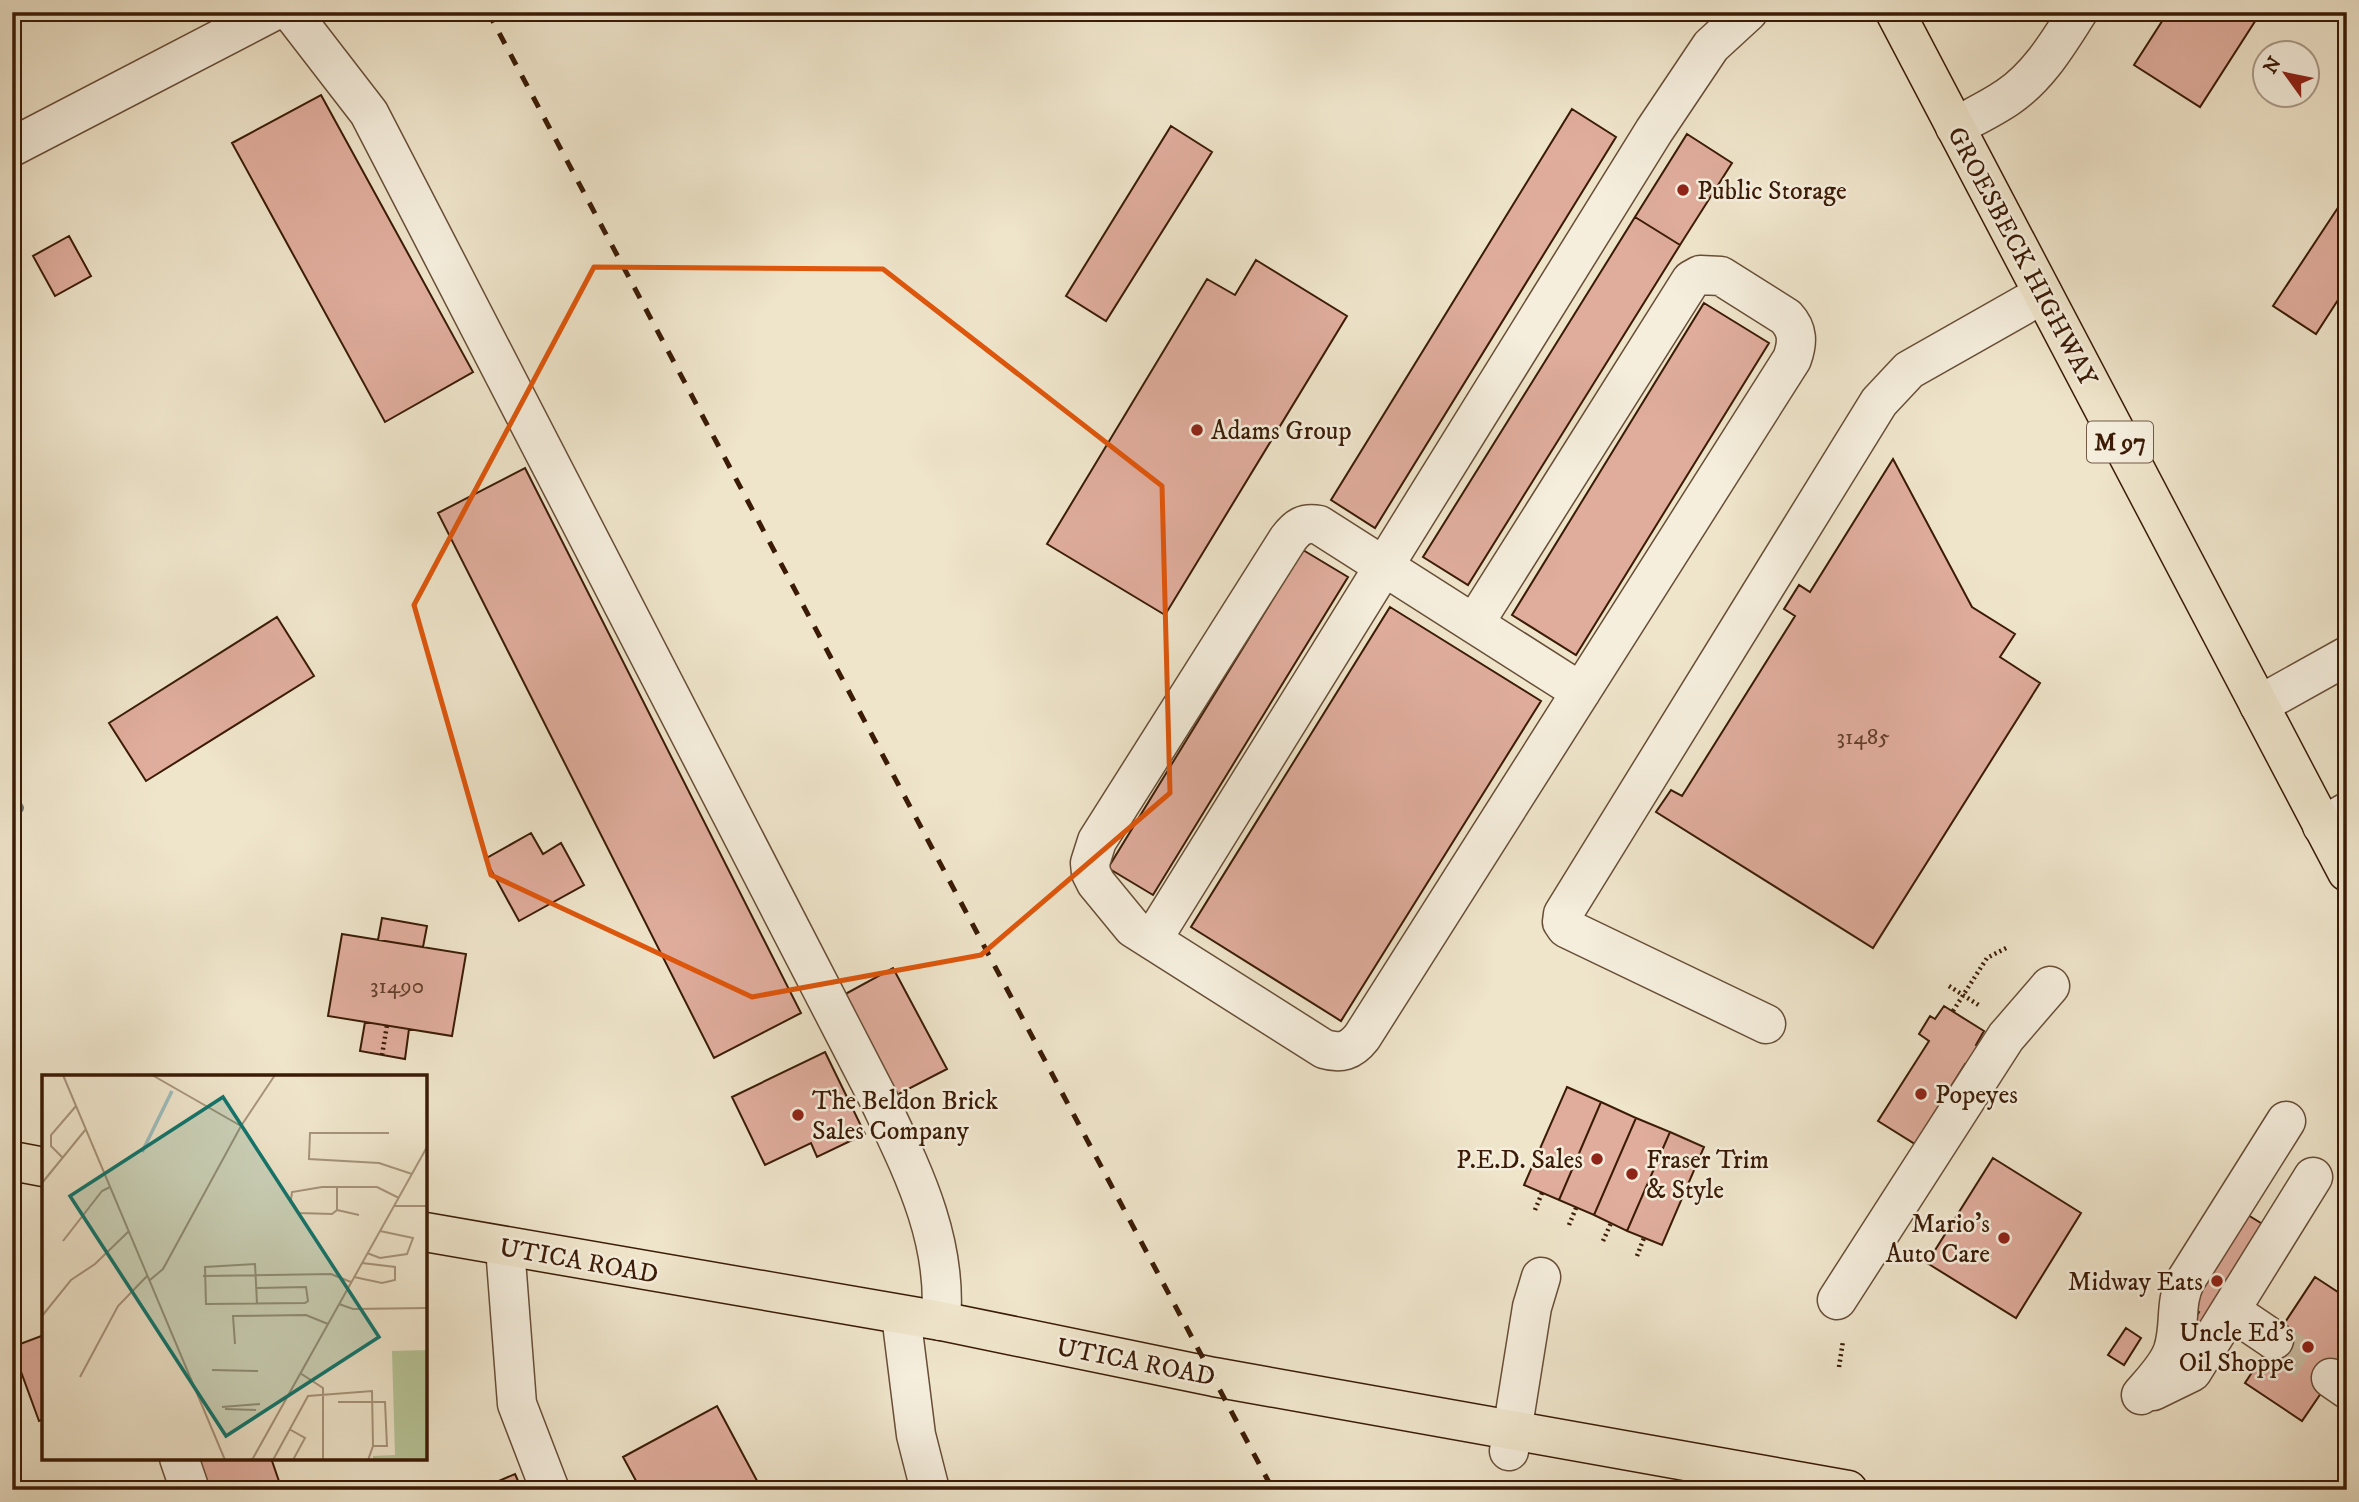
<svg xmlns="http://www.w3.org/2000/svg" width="2359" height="1502" viewBox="0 0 2359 1502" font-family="'IM FELL DW Pica',serif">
<rect width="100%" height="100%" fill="#efe5cb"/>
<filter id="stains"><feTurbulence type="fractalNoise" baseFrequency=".00286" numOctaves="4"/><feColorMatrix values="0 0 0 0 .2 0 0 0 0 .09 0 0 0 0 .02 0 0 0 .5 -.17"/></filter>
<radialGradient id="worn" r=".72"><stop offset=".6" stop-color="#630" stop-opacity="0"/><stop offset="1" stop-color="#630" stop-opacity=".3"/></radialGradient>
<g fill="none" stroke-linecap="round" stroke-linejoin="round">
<!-- stream -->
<path stroke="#757c74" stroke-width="12" d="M12,800L18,808"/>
</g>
<!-- building -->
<path fill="#e0ad9d" stroke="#3b1b06" stroke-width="2" d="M2168,12H2261L2200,107L2134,65Z
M321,95L473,372L385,422L232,143Z
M1572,109L1616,137L1375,528L1331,500Z
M1171,126L1212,152L1106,321L1066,296Z
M1687,134L1732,163L1680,245L1635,217Z
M2347,194V286L2316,334L2273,306Z
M1635,217L1680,245L1468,585L1423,557Z
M69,236L91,276L55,296L33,256Z
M1256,260L1347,316L1165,615L1047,544L1207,279L1235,295Z
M1704,303L1769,343L1576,655L1512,615Z
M1893,459L1972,607L2015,634L2000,657L2040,683L1873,948L1656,812L1671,790L1682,796L1795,616L1784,609L1799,585L1810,592Z
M525,468L801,1013L714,1058L438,513Z
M1303,550L1348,577L1153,895L1108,868Z
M1390,607L1541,701L1341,1021L1191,927Z
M277,617L314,676L146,781L109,723Z
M531,833L543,854L561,843L584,885L519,921L485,859Z
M382,918L427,926L423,947L378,940Z
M342,934L466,954L452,1036L328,1016Z
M893,968L947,1069L891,1098L838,998Z
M1944,1006L1984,1031L1976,1045L1982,1049L1970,1067L1965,1064L1915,1144L1878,1121L1929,1041L1919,1034L1930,1016L1935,1019Z
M365,1022L409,1029L405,1059L360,1051Z
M825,1052L865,1134L817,1157L811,1143L765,1165L732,1097Z
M1567,1087L1601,1102L1559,1200L1524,1185Z
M1601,1102L1636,1118L1594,1215L1559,1200Z
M1636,1118L1670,1132L1627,1231L1594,1215Z
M1670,1132L1704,1147L1662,1245L1627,1231Z
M1993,1158L2081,1213L2016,1318L1927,1263Z
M2243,1212L2269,1228L2197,1343L2185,1335L2199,1312L2186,1304Z
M2315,1277L2347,1298V1355L2302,1421L2245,1383Z
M2126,1328L2141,1338L2124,1365L2108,1355Z
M44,1335V1419L39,1421L12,1347Z
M717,1406L762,1490H641L623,1457Z
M195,1458H271L282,1490H207Z
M515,1474L522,1490H478Z"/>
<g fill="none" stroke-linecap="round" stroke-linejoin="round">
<!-- minor-tunnel -->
<path stroke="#cbbda4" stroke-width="38" stroke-dasharray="38 19" stroke-linecap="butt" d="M2274,1340L2331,1378"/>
<!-- minor casing -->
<g stroke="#684e37" stroke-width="41">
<path id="minor" d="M291,12L369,113L878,1098C912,1170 948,1239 941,1321
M1955,127C1973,117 1992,108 2008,97C2039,76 2058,43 2078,12
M12,147L272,12
M1474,624L1691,280L1700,275L1721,276L1786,317C1798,330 1798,342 1792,359L1362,1037C1351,1051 1341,1054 1324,1049L1133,928L1096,883L1091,873L1090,863L1097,841L1288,539C1297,527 1304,522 1319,525L1581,692
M2259,705L2347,656
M2322,826L2347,812
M1152,940L1654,131L1711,46L1748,12
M1766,1024L1566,928L1562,922L1563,914L1879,402L1909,370L2043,294
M505,1247L517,1404L550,1490
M1837,1300L2006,1037L2050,986
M901,1315L916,1435L930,1490
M2243,1319L2274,1340
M2331,1378L2347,1389
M2153,1391L2192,1372L2313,1177
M2141,1395C2152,1382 2168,1366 2173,1350C2181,1326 2174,1303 2186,1280L2286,1121
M1509,1451L1532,1307L1541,1277
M179,1458L190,1490"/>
</g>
<!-- major casing -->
<g stroke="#3b1b06" stroke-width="41">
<path id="major" d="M1895,12L2347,872
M12,1161L44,1167
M425,1232L941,1321L1214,1377L1848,1490"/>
</g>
<!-- path -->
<path stroke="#3b1b06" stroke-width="4.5" stroke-dasharray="2 3.5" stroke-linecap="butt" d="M1949,986L1980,1006
M1953,1011L1987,958L2008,947
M382,1055L387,1025
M1535,1210L1542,1193
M1569,1225L1576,1208
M1603,1241L1611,1223
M1637,1256L1644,1238
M1839,1367L1843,1341"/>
<!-- minor -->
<use href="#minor" stroke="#f5eedd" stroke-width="38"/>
<!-- major -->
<use href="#major" stroke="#efe5cb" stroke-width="38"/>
<!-- rail -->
<path stroke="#3b1b06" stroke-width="5" stroke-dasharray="12 12" stroke-linecap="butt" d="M488,12L1273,1490"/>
</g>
<!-- marked area -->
<path fill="none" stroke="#df560c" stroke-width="5" stroke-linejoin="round" d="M594,267L883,269L1162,486L1170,793L981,955L752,997L491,875L414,605Z"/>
<!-- markers -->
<g fill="#8f2418" stroke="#f5eedd" stroke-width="2.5">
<circle cx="1683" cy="190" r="7"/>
<circle cx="1197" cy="430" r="7"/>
<circle cx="1921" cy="1094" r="7"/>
<circle cx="798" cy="1115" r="7"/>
<circle cx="1597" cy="1159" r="7"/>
<circle cx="1632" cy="1174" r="7"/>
<circle cx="2004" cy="1238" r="7"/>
<circle cx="2217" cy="1281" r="7"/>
<circle cx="2308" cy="1347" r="7"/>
</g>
<g text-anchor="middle" stroke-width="5" stroke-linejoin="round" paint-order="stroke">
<!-- number labels -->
<g font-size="23" fill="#64402c">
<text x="1863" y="744">31485</text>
<text x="397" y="993">31490</text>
</g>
<!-- shield labels -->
<rect fill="#f5eedd" stroke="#735a46" stroke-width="2" x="2087" y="421.5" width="66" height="41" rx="5"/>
<g font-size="24" font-weight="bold" fill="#3b1b06">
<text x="2120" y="450">M 97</text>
</g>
<!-- poi labels -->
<g font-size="26" fill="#3b1b06" stroke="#f5eedd" text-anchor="start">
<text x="1697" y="199">Public Storage</text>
<text x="1211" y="439">Adams Group</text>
<text x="1935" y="1103">Popeyes</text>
<text x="812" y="1109">The Beldon Brick<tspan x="812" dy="30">Sales Company</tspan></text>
<text x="1583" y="1168" text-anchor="end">P.E.D. Sales</text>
<text x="1646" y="1168">Fraser Trim<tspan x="1646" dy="30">&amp; Style</tspan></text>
<text x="1990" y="1232" text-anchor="end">Mario's<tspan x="1990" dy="30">Auto Care</tspan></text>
<text x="2203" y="1290" text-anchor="end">Midway Eats</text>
<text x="2294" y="1341" text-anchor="end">Uncle Ed's<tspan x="2294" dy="30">Oil Shoppe</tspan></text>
</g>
<!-- street labels -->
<g font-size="26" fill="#3b1b06" stroke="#f5eedd">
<text transform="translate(2023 256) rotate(62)" y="9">GROESBECK HIGHWAY</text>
<text transform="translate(579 1260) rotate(10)" y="9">UTICA ROAD</text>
<text transform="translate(1136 1361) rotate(11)" y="9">UTICA ROAD</text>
</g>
</g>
<!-- overview -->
<g transform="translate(42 1075)">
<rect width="385" height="385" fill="#efe5cb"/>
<path d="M385,275V385H331V381L353,380L350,276Z" fill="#b7c598"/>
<path fill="none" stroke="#9cbdbd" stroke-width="3.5" d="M100,77L130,16"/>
<path fill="none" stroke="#a7947c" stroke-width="2" d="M21,0L183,385M110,0L199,51M347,58H268L267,84L337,88L370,99M20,82L9,71V60L34,31M0,108L44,54M295,112V135L290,139L257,138L249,125L250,117L280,112H335L357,123M352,131H385M295,135L317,140M21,166L60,116L68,112M325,178L338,183L365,179L371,163L338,156M161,201L289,199L309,207M312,202L340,208L353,205V192L320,188M108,205L121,194L199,51L233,0M215,213L264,212L266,226L263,228L165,229H164L163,192L213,189L215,228M297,229L311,234L385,233M0,241L29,205L53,189L87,156M193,269L191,241L264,240L286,249M170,295L216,296M258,298L281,313V385M38,302L76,231L106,200M296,327H343L345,371H331M180,332L218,329M183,334L214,335M247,354L263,363L251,385M210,385L385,72M231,385L266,321L330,316L331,371L326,385"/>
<path fill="#0f766e" fill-opacity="0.15" stroke="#0f766e" stroke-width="3.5" d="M181,22L337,262L184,361L28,121Z"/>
<rect width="385" height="385" fill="none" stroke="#3b1b06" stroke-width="3.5"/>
</g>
<!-- margin -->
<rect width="2359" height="1502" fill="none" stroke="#efe5cb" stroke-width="42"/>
<rect x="14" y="14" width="2331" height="1474" fill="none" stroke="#3b1b06" stroke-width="3.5"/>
<rect x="21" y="21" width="2317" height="1460" fill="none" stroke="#3b1b06" stroke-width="2"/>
<!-- north arrow -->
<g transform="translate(2286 74) rotate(303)"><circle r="33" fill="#f5eedd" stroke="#ab9a87" stroke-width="2"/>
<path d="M0-5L12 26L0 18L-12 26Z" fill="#8f2418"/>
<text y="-10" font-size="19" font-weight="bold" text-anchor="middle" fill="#3b1b06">N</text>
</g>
<rect width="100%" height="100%" filter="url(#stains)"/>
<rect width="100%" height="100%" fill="url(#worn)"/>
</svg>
